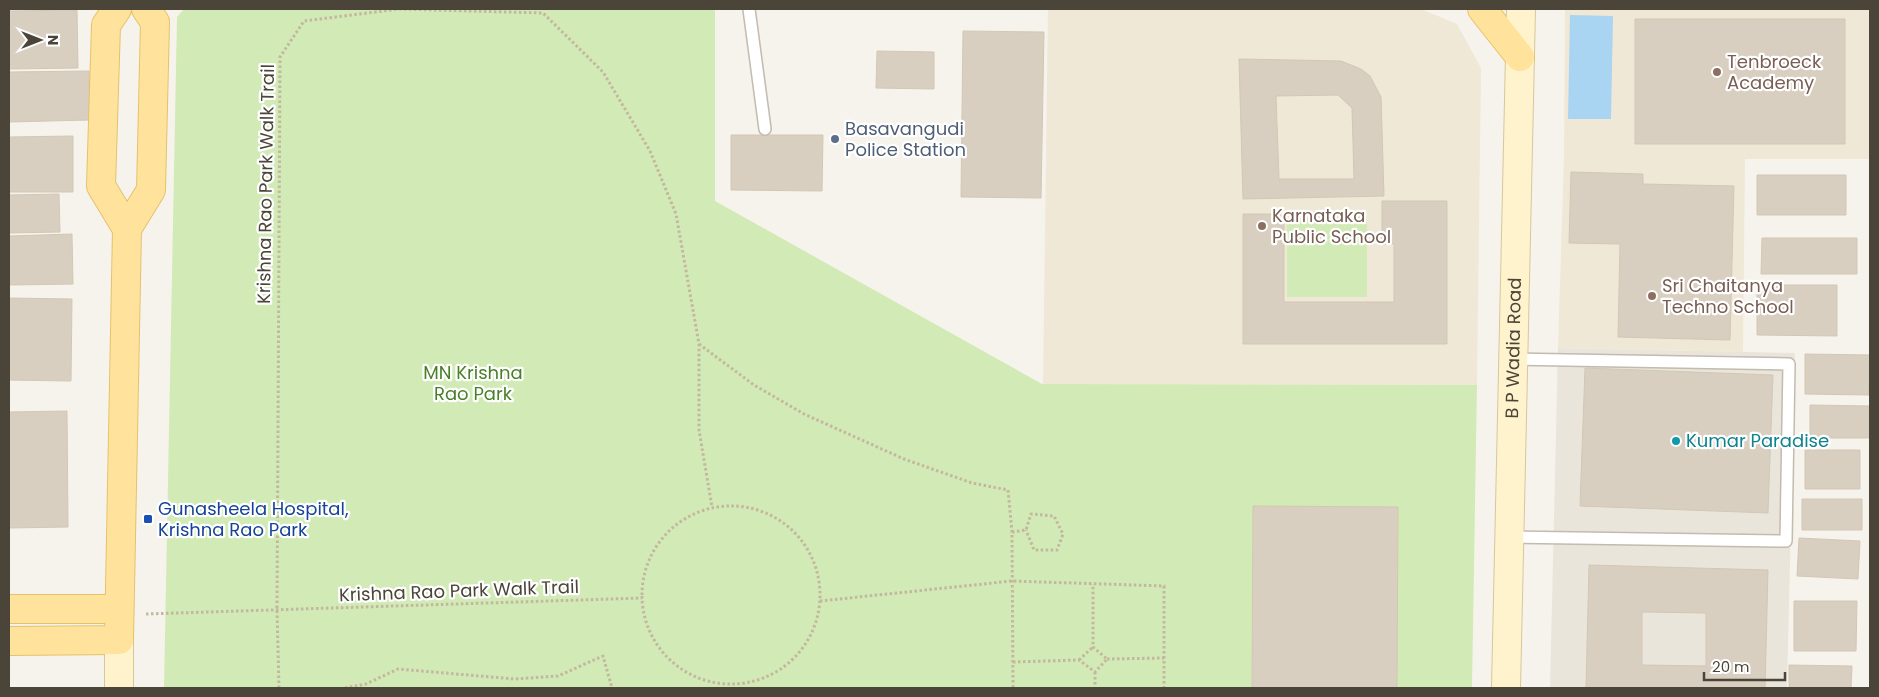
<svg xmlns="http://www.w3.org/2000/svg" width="1879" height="697" viewBox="0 0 1879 697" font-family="Poppins,sans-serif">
<rect width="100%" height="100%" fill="#f6f3ec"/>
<!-- residential -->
<path fill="#eae5da" d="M1558,348L1795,353L1787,688H1550Z"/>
<!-- education -->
<path fill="#efe8d6" d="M1048,9H1421L1457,24L1481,68L1477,385L1043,384Z
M1565,9H1870V159H1745L1743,352L1558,348L1564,156Z"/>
<!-- green -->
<path fill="#d2eab5" d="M184,9L715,10V201L1042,384L1477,385L1472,688H164L177,17Z
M1367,217V297H1287V218Z"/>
<!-- water -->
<path fill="#a9d4f2" d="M1570,15L1613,16L1611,119H1568Z"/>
<!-- building -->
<path fill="#d8cfc1" stroke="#d3c7b4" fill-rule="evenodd" d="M77,10L78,68L9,69V11Z
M1635,19H1845V144H1635Z
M963,31L1044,32L1041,198L961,197Z
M877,51L934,52V89L876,88Z
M1239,59L1341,61L1361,69L1370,76L1381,97L1384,196L1243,199ZM1338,95L1352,108L1354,179H1279L1276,96Z
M89,71L90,120L9,122V72Z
M731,135H823L822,191L731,190Z
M73,136V192H9V137Z
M1571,172L1643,174V184L1734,186L1730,340L1618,337L1620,244L1569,243Z
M1757,175H1846V215H1757Z
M59,194L60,232L9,233V195Z
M1382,201H1447V344H1243V214H1284V302H1394V244H1382Z
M72,234L73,284L9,285V236Z
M1762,238H1857V274H1761Z
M1757,285H1837V336L1757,335Z
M9,298L72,299L71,381L9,380Z
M1805,354L1870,355L1869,395L1805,394Z
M1585,368L1773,375L1768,513L1580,506Z
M1810,405L1870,406V438H1810Z
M67,411L68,527L9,528V412Z
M1805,450H1860V489H1805Z
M1802,499H1862V530H1802Z
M1253,506L1398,507L1397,688H1252Z
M1799,538L1860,541L1858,579L1797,576Z
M1589,565L1768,570L1765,688H1586ZM1642,612L1706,613V666L1642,665Z
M1794,601H1857L1856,651H1794Z
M1789,665L1852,666L1851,688H1789Z"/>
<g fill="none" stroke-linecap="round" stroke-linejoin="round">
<!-- lane casing -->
<g stroke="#c2bbae" stroke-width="14">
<path id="lane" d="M749,9L765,129
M1510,537L1786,541L1789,364L1513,359"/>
</g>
<!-- secondary casing -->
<g stroke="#d6c79b" stroke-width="30">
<g id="secondary">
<path d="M119,688V640"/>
<path id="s1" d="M1506,688L1521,9"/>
</g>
</g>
<!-- primary casing -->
<g stroke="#e6c16a" stroke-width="30">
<path id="primary" d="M117,9L106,25L101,186L127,229
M1482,9L1520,57
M9,609H119
M9,641L119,640L127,229L151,190L155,22L146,9"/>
</g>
<!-- path -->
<path stroke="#c4b79f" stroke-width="3" stroke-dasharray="2.5 2.5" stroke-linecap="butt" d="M699,344L754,385L804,414L904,459L972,483L1008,490L1012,532L1013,688
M642 595a89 89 0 1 1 178 0a89 89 0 1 1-178 0Z
M1012,532L1026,530L1031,514L1054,516L1063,534L1057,550H1034L1026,530
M820,601L1012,581L1164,586V658
M146,614L642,598
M1107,659L1164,658V688
M1079,660L1093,647
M1013,662L1079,660L1095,672L1107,659L1093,647V584
M1095,672V688
M279,688L277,610L280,57L304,21L399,9L543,13L603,72L650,151L676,214L699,344V430L712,507
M345,688L366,684L398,669L515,679L558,676L603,656L612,688"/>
<!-- lane -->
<use href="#lane" stroke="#fff" stroke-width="11"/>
<!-- secondary -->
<use href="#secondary" stroke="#fff3cd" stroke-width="28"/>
<!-- primary -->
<use href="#primary" stroke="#ffe39c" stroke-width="28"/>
</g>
<!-- markers -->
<g fill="#8d6e63" stroke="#fff" stroke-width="2">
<circle cx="1717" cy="72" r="5"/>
<circle cx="1262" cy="226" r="5"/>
<circle cx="1652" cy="296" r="5"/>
</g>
<circle fill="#5c6f8a" stroke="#fff" stroke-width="2" cx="835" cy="139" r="5"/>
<circle fill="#0f9aa8" stroke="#fff" stroke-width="2" cx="1676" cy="441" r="5"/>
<rect fill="#1a4fb4" stroke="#fff" stroke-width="2" x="143" y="514" width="10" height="10" rx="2.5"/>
<g text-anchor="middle" stroke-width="4.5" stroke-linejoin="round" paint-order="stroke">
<!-- education labels -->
<g font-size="18" fill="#785e54" stroke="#fff" text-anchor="start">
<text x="1727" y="68">Tenbroeck<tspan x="1727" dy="21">Academy</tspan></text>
<text x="1272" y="222">Karnataka<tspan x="1272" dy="21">Public School</tspan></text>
<text x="1662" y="292">Sri Chaitanya<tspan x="1662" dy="21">Techno School</tspan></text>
</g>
<!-- service labels -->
<g font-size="18" fill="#4e5e75" stroke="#fff" text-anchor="start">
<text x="845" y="135">Basavangudi<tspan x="845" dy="21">Police Station</tspan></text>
</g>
<!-- street labels -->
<g font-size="18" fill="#4b4439" stroke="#fff">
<text transform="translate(266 184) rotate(-89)" y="6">Krishna Rao Park Walk Trail</text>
<text dy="6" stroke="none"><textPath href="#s1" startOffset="340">B P Wadia Road</textPath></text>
<text transform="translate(459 591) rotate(-2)" y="6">Krishna Rao Park Walk Trail</text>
</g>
<!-- park labels -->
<g font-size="18" fill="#4a7f2a" stroke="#fff">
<text x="473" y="379">MN Krishna<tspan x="473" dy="21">Rao Park</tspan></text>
</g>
<!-- culture labels -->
<g font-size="18" fill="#0d838f" stroke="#fff" text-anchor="start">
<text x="1686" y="447">Kumar Paradise</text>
</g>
<!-- transit labels -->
<g font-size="18" fill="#164399" stroke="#fff" text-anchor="start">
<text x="158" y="515">Gunasheela Hospital,<tspan x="158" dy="21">Krishna Rao Park</tspan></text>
</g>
</g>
<!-- border -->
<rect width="1879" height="697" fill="none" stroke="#4b4439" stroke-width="20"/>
<!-- north arrow -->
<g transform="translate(40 40) rotate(90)" stroke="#ffffff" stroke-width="4" paint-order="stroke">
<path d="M0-4L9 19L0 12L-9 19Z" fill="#4b4439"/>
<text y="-8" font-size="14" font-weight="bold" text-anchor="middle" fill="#4b4439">N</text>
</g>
<!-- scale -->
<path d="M1704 672v8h81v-8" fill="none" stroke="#4b4439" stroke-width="2.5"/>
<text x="1712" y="672" font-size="15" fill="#4b4439" stroke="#ffffff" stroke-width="4" paint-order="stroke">20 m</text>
</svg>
